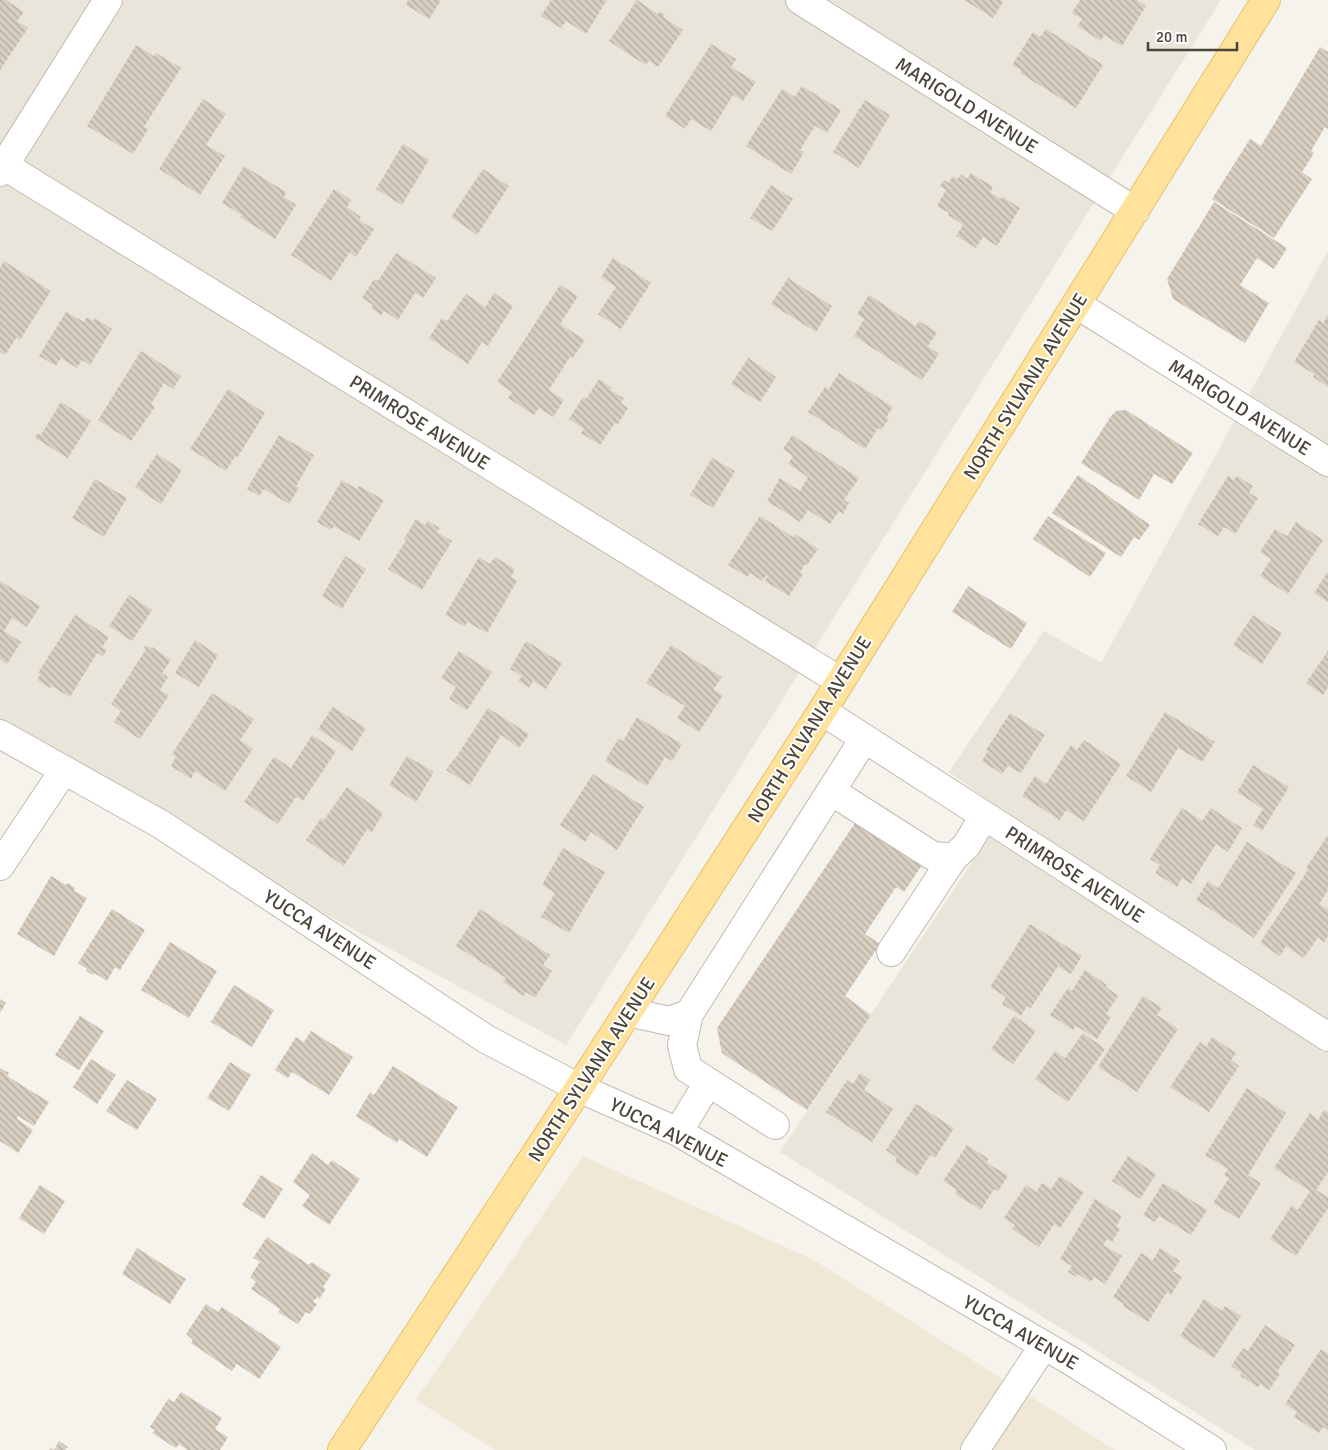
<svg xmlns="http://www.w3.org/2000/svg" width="1328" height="1450" viewBox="0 0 1328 1450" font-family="Signika,sans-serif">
<defs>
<pattern id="building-back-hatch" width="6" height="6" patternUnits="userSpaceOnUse" patternTransform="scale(1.25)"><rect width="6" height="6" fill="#d8cfc1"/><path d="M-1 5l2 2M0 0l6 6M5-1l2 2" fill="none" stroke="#b1aa9e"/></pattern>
</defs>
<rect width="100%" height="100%" fill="#f6f3ec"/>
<!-- residential -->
<path fill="#eae5da" d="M0,0H1221L566,1045L162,825L0,734Z
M1328,251V1450H1255L780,1152L1005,812L949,772L1044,631L1101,663Z"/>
<!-- education -->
<path fill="#efe8d6" d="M583,1156L814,1260L1115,1450H495L416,1400Z"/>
<!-- building -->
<path fill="url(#building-back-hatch)" d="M0,0H6L24,12L17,21L28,28L0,70Z
M408,0H441L429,19L406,5Z
M551,0H607L586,34L566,21L561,28L541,16Z
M637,0L658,14L660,11L665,15L663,17L683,30L658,67L649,61L645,65L609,41Z
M964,0H1000L1003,2L993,18Z
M1080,0H1137L1146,6L1122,46L1104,35L1101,41L1077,26L1082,19L1072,13Z
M1046,29L1103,65L1076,108L1020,73L1021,70L1012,65L1033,32L1040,37Z
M711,44L736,59L731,67L756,82L743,101L733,95L711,131L691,119L685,129L665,116Z
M136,45L154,56L156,53L181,68L144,127L148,129L133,154L87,126Z
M1320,47L1328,52V129L1325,127L1311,151L1314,153L1302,172L1312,179L1274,238L1212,199L1250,139L1261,146Z
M802,86L841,110L827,133L815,126L800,150L804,152L791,174L746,146L782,89L795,97Z
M203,99L226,114L206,145L225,156L200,195L159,169Z
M865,100L890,115L859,168L833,152Z
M403,144L429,160L402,205L376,189Z
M244,166L286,192L284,197L296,205L275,239L240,217L242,215L222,203Z
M483,169L509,186L477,235L451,217Z
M971,173L993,187L990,192L1001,199L1003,197L1020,208L997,246L983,237L976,248L956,236L963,225L948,215L949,213L937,206L946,190L940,186L944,180L949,183L953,176L958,179L961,174L967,179Z
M771,185L793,199L772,231L750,218Z
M334,189L351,200L347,207L361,217L359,220L374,229L356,257L350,252L331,281L291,255Z
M1214,202L1287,248L1274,269L1257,258L1240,285L1269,303L1245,343L1173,299L1167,279Z
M396,253L436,278L423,298L415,293L398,320L384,311L381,315L371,308L373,305L362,298L374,279L378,281Z
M613,258L651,283L621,329L598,314L616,287L601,277Z
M4,261L51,291L20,340L16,338L5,355L0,352V268Z
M788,278L832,306L816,332L771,304Z
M560,285L578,296L560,324L585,340L572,359L570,357L549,390L564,400L553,417L539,408L534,415L508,398L512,392L497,382Z
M494,293L513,306L488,346L482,342L468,364L429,338L442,318L447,321L466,294L485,307Z
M869,295L916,326L919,321L937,332L928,346L939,354L922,380L854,336L864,319L857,314Z
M66,312L84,322L87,317L94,321L95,318L112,329L90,365L82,360L77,368L61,358L56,366L39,356Z
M1328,315V387L1313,377L1314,374L1294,362L1319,320L1323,323Z
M141,351L181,376L173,389L164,383L151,404L155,407L131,441L98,420Z
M748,358L776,377L760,402L731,384Z
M839,373L893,407L886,418L889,419L881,430L878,428L865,449L808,412L825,387L829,389Z
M599,379L612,388L610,390L624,398L621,403L628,408L618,424L615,423L600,445L581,433L584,429L569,419L583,397L586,399Z
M228,389L265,413L237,458L235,456L226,471L190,449Z
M61,402L91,421L68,458L35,438L38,433L41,435Z
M1126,410L1193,453L1172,484L1154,474L1139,500L1081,463L1111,416L1116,411Z
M279,435L314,455L296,486L299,488L289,504L264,489L259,496L247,489Z
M792,435L859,478L844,500L849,503L843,514L839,511L830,524L808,510L800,522L767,501L780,478L800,491L808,477L788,464L793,456L783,449Z
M157,454L182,470L161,504L135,487Z
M712,458L735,471L713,508L690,495Z
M1078,475L1150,525L1139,540L1134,537L1121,557L1052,513Z
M1228,476L1234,480L1237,476L1253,486L1249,493L1258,498L1235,534L1224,527L1218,536L1198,524Z
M95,479L127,498L104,537L72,518Z
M342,480L357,489L359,486L384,500L359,541L334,526L331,530L317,522Z
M760,516L793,537L795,534L818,549L807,565L805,564L800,572L803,574L789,596L765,581L768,576L766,575L762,581L750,573L747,577L728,565Z
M1048,516L1106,553L1090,577L1033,539Z
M416,519L425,525L428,521L440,528L437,532L452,541L422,590L388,569L406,540L404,539Z
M1296,522L1323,540L1288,594L1260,576L1271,559L1260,552L1275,529L1287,536Z
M345,556L366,569L342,609L322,596Z
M479,557L490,564L495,557L515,569L511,577L517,581L487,633L467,622L465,627L445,615Z
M1328,571V602L1314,593Z
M0,581L40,606L27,627L12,618L4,631L21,642L7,664L0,659Z
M968,586L1027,623L1011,649L952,612Z
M129,595L152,610L132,641L109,626Z
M75,615L109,637L102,647L107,650L103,656L97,653L70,697L51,686L50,688L37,680L40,675L38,673Z
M1253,615L1282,633L1262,664L1233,645Z
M195,640L218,655L199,687L175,673Z
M526,641L562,663L546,689L533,681L529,688L518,681L522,676L510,669Z
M146,645L151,648L152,647L171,660L162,673L168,677L160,690L169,695L140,739L114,722L121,711L111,704L146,649L144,648Z
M671,645L722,677L713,690L723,695L699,732L677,718L685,706L646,683Z
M459,651L492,672L467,710L449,699L456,687L441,678Z
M1328,651V687L1323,695L1306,683Z
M212,693L254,719L240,740L253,749L225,791L195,771L191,779L171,766L176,757L172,754Z
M333,707L366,728L352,751L318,729Z
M488,708L529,734L519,748L501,735L470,785L446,770L454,759H455Z
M1165,712L1215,742L1202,762L1178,748L1151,792L1126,776Z
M1010,713L1045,735L1021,773L1008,766L1002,774L982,761L988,751L986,750Z
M637,717L682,744L672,761L665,757L647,786L605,761L618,739L623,741Z
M312,735L336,751L303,801L296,797L278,824L244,802L274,757L291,768Z
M1084,740L1121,764L1084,821L1066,810L1060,820L1022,796L1035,776L1046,784L1071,745L1077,750Z
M407,756L434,772L416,802L389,785Z
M1253,765L1289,787L1262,831L1253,825L1263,809L1237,792Z
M593,774L644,807L617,850L591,832L585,842L560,825Z
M347,787L383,813L372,832L367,829L344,866L306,840L321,818L324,820Z
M1182,808L1202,821L1211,808L1242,828L1228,852L1216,844L1191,884L1182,878L1177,887L1155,873L1160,865L1150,859Z
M857,820L922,865L904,892L896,887L865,934L880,944L845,996L871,1015L807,1110L722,1053L717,1028Z
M1328,835V890L1319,904L1328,909V936L1324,942L1318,937L1304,958L1286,946L1280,956L1260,943L1308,870L1306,868Z
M1247,842L1296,873L1254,938L1196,900L1208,881L1218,888Z
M563,848L605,872L569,933L541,917L555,893L542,885Z
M51,876L66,885L68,883L75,888L74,891L87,898L54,956L17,934Z
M112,909L145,930L120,970L115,967L107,981L94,973L92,975L86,971L87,969L78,963Z
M480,909L550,955L543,965L552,971L535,998L526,992L524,996L503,982L506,978L456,946Z
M1030,924L1082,956L1071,974L1058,966L1031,1008L1027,1006L1021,1016L1002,1004L1006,997L990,987Z
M170,942L217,971L189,1018L141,990Z
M1085,970L1107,985L1106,987L1118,996L1106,1014L1111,1017L1097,1039L1076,1026L1073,1030L1050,1015L1068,988L1072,991Z
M234,985L274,1010L252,1047L211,1022Z
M1143,996L1162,1008L1157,1015L1178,1029L1137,1092L1098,1067Z
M0,999L6,1003L0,1013Z
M80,1016L104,1031L79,1070L55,1055Z
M1014,1016L1036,1031L1013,1064L991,1049Z
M311,1031L353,1057L329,1095L292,1072L288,1078L275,1070L296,1037L304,1042Z
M1083,1033L1105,1049L1068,1102L1035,1079L1055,1051L1065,1058Z
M1212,1037L1236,1053L1231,1060L1239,1066L1209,1112L1170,1087L1200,1042L1206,1047Z
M91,1059L116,1075L97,1104L73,1087Z
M230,1062L251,1075L229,1111L207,1098Z
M393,1066L458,1107L427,1157L399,1139L397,1143L356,1116L370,1092L374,1095Z
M0,1068L9,1073L7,1076L49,1102L34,1126L18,1116L17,1119L33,1130L18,1153L0,1141Z
M860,1073L870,1080L864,1090L893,1109L872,1142L826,1112L847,1080L853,1084Z
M127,1080L157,1099L137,1130L106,1111Z
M1247,1088L1286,1113L1248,1175L1261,1183L1239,1219L1213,1203L1229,1178L1224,1175L1228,1169L1205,1155Z
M916,1104L954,1128L935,1158L930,1155L917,1176L895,1162L897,1158L886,1150Z
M1324,1110L1328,1112V1172L1316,1190L1328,1197V1208L1296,1256L1270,1239L1292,1205L1298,1210L1310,1191L1274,1168L1310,1113L1318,1120Z
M967,1145L989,1159L986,1162L1008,1176L998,1191L994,1189L981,1210L955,1194L957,1190L943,1181Z
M312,1153L328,1165L332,1160L360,1179L329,1225L302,1206L310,1195L293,1182Z
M1128,1156L1156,1174L1140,1199L1112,1181Z
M261,1175L283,1189L264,1219L242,1205Z
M1060,1176L1084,1192L1060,1228L1054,1224L1039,1247L1012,1229L1015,1225L1004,1218L1026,1185L1036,1192L1042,1183L1051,1189Z
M1163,1183L1207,1210L1191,1235L1159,1216L1155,1222L1143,1215Z
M40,1185L65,1201L44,1234L19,1218Z
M1095,1199L1122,1216L1116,1226L1120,1229L1112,1242L1107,1239L1103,1245L1122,1256L1105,1284L1094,1277L1091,1282L1078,1274L1076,1277L1068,1272L1072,1266L1060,1259Z
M267,1237L309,1265L312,1262L331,1275L323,1287L326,1289L319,1299L317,1297L313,1302L317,1304L310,1314L306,1312L298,1324L278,1312L280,1309L251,1289L256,1282L250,1277L260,1262L253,1258Z
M137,1248L186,1279L170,1304L122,1274Z
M1160,1248L1180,1261L1173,1271L1182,1277L1171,1295L1167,1292L1148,1322L1123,1306L1124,1304L1113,1297L1141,1253L1153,1260Z
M1204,1299L1222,1311L1225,1306L1241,1316L1214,1358L1180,1336Z
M206,1304L218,1312L222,1307L281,1347L259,1379L237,1364L232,1371L191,1343L193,1340L186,1334Z
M1265,1325L1295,1345L1277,1372L1280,1374L1269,1390L1260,1384L1258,1387L1240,1376L1242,1373L1231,1366L1243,1348L1248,1351Z
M1321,1349L1328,1354V1431L1323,1427L1319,1433L1294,1417L1297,1412L1285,1404Z
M181,1392L222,1418L215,1429L228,1437L220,1450H188L179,1444L176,1448L152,1433L155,1430L150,1427L168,1399L174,1402Z
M59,1441L68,1447L65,1450H49L51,1448L54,1450Z"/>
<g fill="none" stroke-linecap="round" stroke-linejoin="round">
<!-- minor casing -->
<g stroke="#c2bbae" stroke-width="30">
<path id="minor" d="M800,0L1135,211
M0,163L840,681
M0,172L108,0
M1076,304L1328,462
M822,711L1328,1037
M0,734L162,825L486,1039L579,1088L678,1132L1071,1361L1212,1450
M831,791L933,856L953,858L966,846L984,816
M0,866L64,770
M891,952L953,858
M628,1012L669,1021L689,1014L864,739
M689,1014L682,1045L688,1069L775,1125
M678,1132L708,1083
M975,1450L1044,1345"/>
</g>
<!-- major casing -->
<g stroke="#e6c16a" stroke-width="30">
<path id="major" d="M342,1450L579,1088L822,711L1266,0"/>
</g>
<!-- minor -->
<use href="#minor" stroke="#fff" stroke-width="28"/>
<!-- major -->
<use href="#major" stroke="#ffe39c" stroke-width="28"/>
</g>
<g text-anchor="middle" stroke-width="4" stroke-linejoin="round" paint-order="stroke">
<!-- street labels -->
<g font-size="19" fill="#4b4439" stroke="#fff">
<text transform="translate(967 105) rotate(32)" y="7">MARIGOLD AVENUE</text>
<text transform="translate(1025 386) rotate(-58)" y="7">NORTH SYLVANIA AVENUE</text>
<text transform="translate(1240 407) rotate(32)" y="7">MARIGOLD AVENUE</text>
<text transform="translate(420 422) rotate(32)" y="7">PRIMROSE AVENUE</text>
<text transform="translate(809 729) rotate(-58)" y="7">NORTH SYLVANIA AVENUE</text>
<text transform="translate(1075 874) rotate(33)" y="7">PRIMROSE AVENUE</text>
<text transform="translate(320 929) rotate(33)" y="7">YUCCA AVENUE</text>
<text transform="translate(591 1069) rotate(-57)" y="7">NORTH SYLVANIA AVENUE</text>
<text transform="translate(669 1132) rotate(27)" y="7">YUCCA AVENUE</text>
<text transform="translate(1021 1332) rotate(30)" y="7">YUCCA AVENUE</text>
</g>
</g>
<!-- scale -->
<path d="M1148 42v8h89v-8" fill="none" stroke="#4b4439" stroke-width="2.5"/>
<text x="1156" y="42" font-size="15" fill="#4b4439" stroke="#ffffff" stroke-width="4" paint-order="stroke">20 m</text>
</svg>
